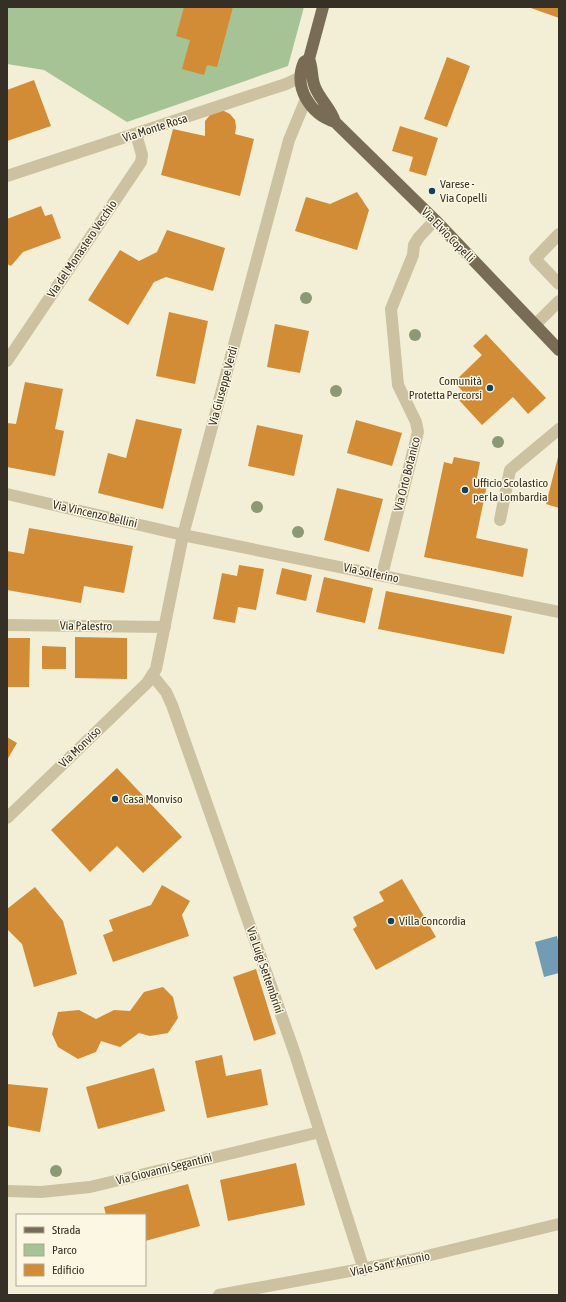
<svg xmlns="http://www.w3.org/2000/svg" width="566" height="1302" viewBox="0 0 566 1302" font-family="'Asap Condensed',sans-serif">
<rect width="100%" height="100%" fill="#f3eed6"/>
<!-- green -->
<path fill="#a5c395" d="M7,7H304L288,66L127,122L44,70L7,64Z"/>
<!-- water -->
<path fill="#729cb3" d="M557,936L559,946V973L544,977L535,942Z"/>
<!-- building -->
<path fill="#d28c35" d="M184,7H233L217,67L207,65L204,75L182,69L190,40L176,36Z
M528,7H559V18Z
M447,57L470,66L447,127L424,119Z
M34,80L51,126L7,141V90Z
M217,111H224L230,114L235,120L236,127L235,134L254,139L240,196L161,175L173,129L205,136V121L210,115Z
M400,126L438,138L426,176L409,171L413,157L392,151Z
M357,192L369,210L357,250L295,231L306,197L330,204Z
M41,206L45,216L52,214L61,238L23,252L11,266L7,264V219Z
M167,230L225,248L213,291L166,277L154,282L128,325L88,300L120,250L139,261L157,252Z
M169,312L208,321L195,384L156,376Z
M275,324L309,331L300,373L267,367Z
M486,334L546,398L528,414L513,397L482,425L458,399L464,393L454,382L482,355L473,346Z
M25,382L63,389L55,429L64,431L55,476L7,467V423L16,424Z
M136,419L182,429L163,509L98,493L108,453L126,458Z
M356,420L402,433L392,466L347,453Z
M257,425L303,435L294,476L248,466Z
M454,457L480,462L476,483L487,485L476,538L528,549L523,577L424,557L444,462L452,464Z
M558,457H559V508L546,504Z
M337,488L383,499L369,552L324,540Z
M29,528L133,546L124,593L84,586L81,603L7,590V551L24,554Z
M239,565L264,569L256,610L238,607L235,623L213,619L222,573L237,576Z
M282,568L312,575L306,601L276,594Z
M324,577L373,588L365,623L316,612Z
M386,591L512,616L504,654L378,629Z
M75,637L127,638V679L75,678Z
M7,638H30L29,687H7Z
M42,646L66,647V669H42Z
M7,737L17,743L7,760Z
M117,768L182,837L143,873L117,846L90,872L51,830Z
M402,879L436,937L376,970L353,929L357,926L353,917L384,901L379,892Z
M162,885L190,901L182,915L189,936L113,962L103,935L113,931L109,920L151,905Z
M35,887L63,921L77,974L34,987L22,944L7,929V909Z
M256,969L276,1034L254,1041L233,977Z
M163,987L173,997L178,1018L168,1033L150,1036L139,1033L120,1047L101,1041L96,1052L78,1059L58,1047L52,1034L58,1012L79,1010L96,1019L114,1010L130,1011L144,992Z
M222,1055L226,1076L261,1069L268,1105L207,1118L195,1061Z
M154,1068L165,1111L98,1129L86,1087Z
M7,1084L48,1088L40,1132L7,1126Z
M296,1163L305,1205L228,1221L220,1180Z
M188,1184L200,1226L145,1241V1215H106L104,1207Z"/>
<g fill="none" stroke-linecap="round" stroke-linejoin="round">
<!-- minor -->
<path stroke="#ccc2a1" stroke-width="12" d="M7,176L286,84L301,77
M559,234L535,259L559,284
M535,325L559,301
M7,361L141,162L142,155L136,134
M7,494L183,535L559,612
M500,520L510,470L559,429
M382,575L418,432L416,422L398,385L391,309L413,255L414,245L419,237L435,220
M7,625L165,627
M153,676L166,692L172,705L295,1054L364,1270
M7,818L147,683L156,669L183,535L289,140L306,99
M7,1191L41,1192L90,1187L320,1132
M219,1295L410,1260L559,1224"/>
<!-- major -->
<path stroke="#796c54" stroke-width="12" d="M309,59L304,62C293,87 310,114 335,122L435,220L559,350
M309,59C313,68 311,78 315,87C320,100 331,108 335,122
M309,59L323,7"/>
</g>
<!-- trees -->
<g fill="#8b9a75">
<circle cx="306" cy="298" r="6"/>
<circle cx="415" cy="335" r="6"/>
<circle cx="336" cy="391" r="6"/>
<circle cx="498" cy="442" r="6"/>
<circle cx="257" cy="507" r="6"/>
<circle cx="298" cy="532" r="6"/>
<circle cx="56" cy="1171" r="6"/>
</g>
<!-- markers -->
<g fill="#16415b" stroke="#fbf7e2" stroke-width="1.5">
<circle cx="432" cy="191" r="4"/>
<circle cx="490" cy="388" r="4"/>
<circle cx="465" cy="490" r="4"/>
<circle cx="115" cy="799" r="4"/>
<circle cx="391" cy="921" r="4"/>
</g>
<g text-anchor="middle" stroke-width="3" stroke-linejoin="round" paint-order="stroke">
<!-- street labels -->
<g font-size="12" fill="#362f25" stroke="#fbf7e2">
<text transform="translate(155 128) rotate(-18)" y="4">Via Monte Rosa</text>
<text transform="translate(448 235) rotate(46)" y="4">Via Elvio Copelli</text>
<text transform="translate(82 249) rotate(-56)" y="4">Via del Monastero Vecchio</text>
<text transform="translate(223 386) rotate(-75)" y="4">Via Giuseppe Verdi</text>
<text transform="translate(407 474) rotate(-76)" y="4">Via Orto Botanico</text>
<text transform="translate(95 514) rotate(13)" y="4">Via Vincenzo Bellini</text>
<text transform="translate(371 573) rotate(12)" y="4">Via Solferino</text>
<text transform="translate(86 626) rotate(1)" y="4">Via Palestro</text>
<text transform="translate(80 747) rotate(-44)" y="4">Via Monviso</text>
<text transform="translate(265 970) rotate(71)" y="4">Via Luigi Settembrini</text>
<text transform="translate(164 1169) rotate(-14)" y="4">Via Giovanni Segantini</text>
<text transform="translate(390 1264) rotate(-12)" y="4">Viale Sant'Antonio</text>
</g>
<!-- poi labels -->
<g font-size="12" fill="#362f25" stroke="#fbf7e2" text-anchor="start">
<text x="440" y="188">Varese -<tspan x="440" dy="14">Via Copelli</tspan></text>
<text x="482" y="385" text-anchor="end">Comunità<tspan x="482" dy="14">Protetta Percorsi</tspan></text>
<text x="473" y="487">Ufficio Scolastico<tspan x="473" dy="14">per la Lombardia</tspan></text>
<text x="123" y="803">Casa Monviso</text>
<text x="399" y="925">Villa Concordia</text>
</g>
</g>
<!-- border -->
<rect width="566" height="1302" fill="none" stroke="#362f25" stroke-width="16"/>
<!-- legend -->
<rect x="16" y="1214" width="130" height="72" fill="#fbf7e2" stroke="#aca796"/>
<rect x="24" y="1227" width="20" height="6" fill="#796c54" stroke="#aca796"/>
<text x="52" y="1234" font-size="12" fill="#362f25">Strada</text>
<rect x="24" y="1244" width="20" height="12" fill="#a5c395" stroke="#aca796"/>
<text x="52" y="1254" font-size="12" fill="#362f25">Parco</text>
<rect x="24" y="1264" width="20" height="12" fill="#d28c35" stroke="#aca796"/>
<text x="52" y="1274" font-size="12" fill="#362f25">Edificio</text>
</svg>
